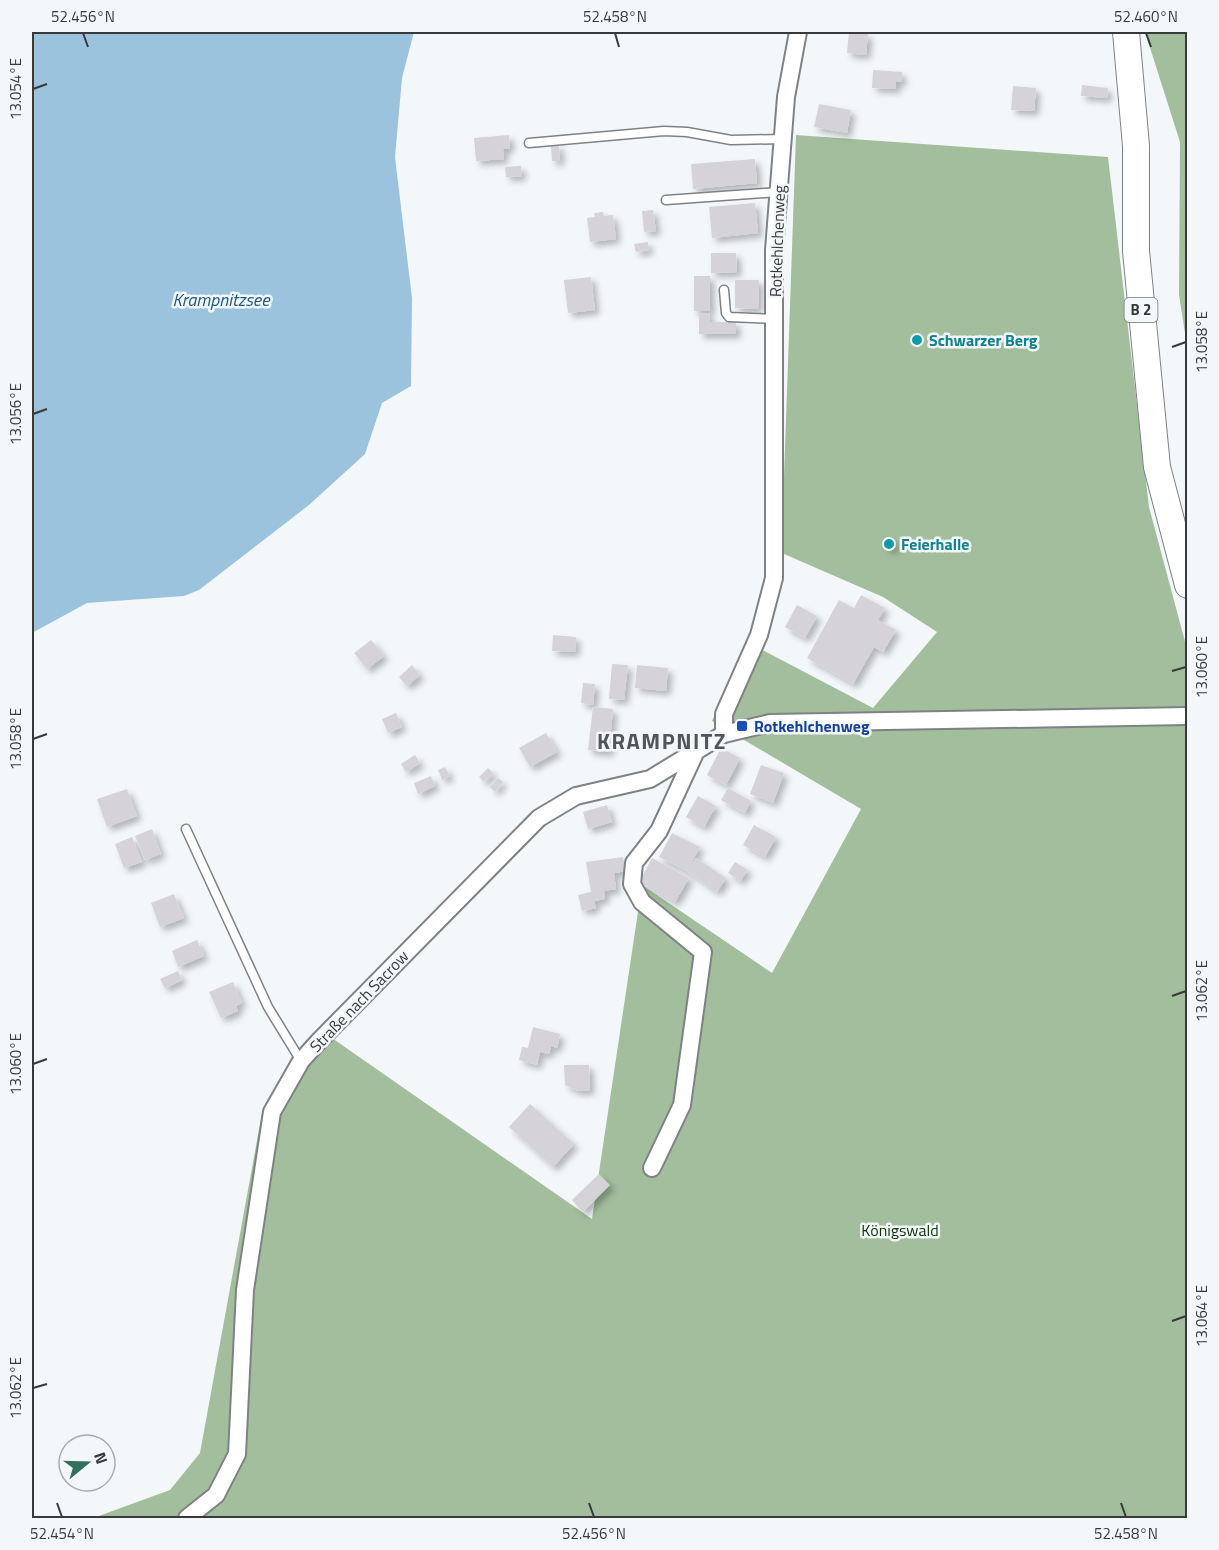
<svg xmlns="http://www.w3.org/2000/svg" width="1219" height="1550" viewBox="0 0 1219 1550" font-family="'Titillium Web',sans-serif">
<defs>
<filter id="shadow"><feDropShadow dx="4.5" dy="4.5" stdDeviation="3" flood-color="#0004"/></filter>
</defs>
<rect width="100%" height="100%" fill="#f4f7fa"/>
<!-- forest -->
<path fill="#a2be9d" d="M1145,32H1187V346L1179,295L1180,142Z
M796,135L1108,157L1149,507L1187,649V1518H81L96,1517L170,1490L200,1453L262,1113L319,1029L592,1219L642,885L772,973L861,809L712,721L747,642L873,708L937,632L883,597L784,554V476Z"/>
<!-- water -->
<path fill="#9cc3dd" d="M32,32H414L402,78L395,157L412,298L411,386L382,403L365,454L309,505L199,590L184,596L87,603L32,633Z"/>
<!-- building -->
<path fill="#d5d3d7" filter="url(#shadow)" d="M849,32L868,34L866,55L847,53Z
M873,70L902,72V82L896,81V89L872,88Z
M1082,85L1108,88L1107,98L1081,96Z
M1013,86L1036,88L1034,111L1011,110Z
M819,104L851,110L847,133L814,127Z
M509,135L510,148L503,149L504,159L476,161L474,138Z
M551,145H559L560,161H552Z
M755,159L757,183L693,189L691,164Z
M521,166L522,176L506,177L505,167Z
M755,203L758,233L712,238L709,207Z
M653,210L656,231L644,232L642,211Z
M603,212L604,216L613,215L616,239L590,242L587,218L595,217L594,213Z
M648,242L649,250L636,252L634,244Z
M711,253H736L737,272L711,273Z
M694,276H710V311H694Z
M591,277L595,310L568,313L564,280Z
M735,280H759L758,309L735,308Z
M699,313H709L710,322H736V334H699Z
M887,537L895,542L891,550L883,545Z
M861,595L885,608L878,620L896,630L883,652L874,647L853,684L807,658L839,600L854,608Z
M797,605L817,616L805,638L785,627Z
M553,635L576,637L575,652L552,651Z
M371,640L384,656L367,669L354,653Z
M612,664L628,665L624,700L609,699Z
M412,665L420,675L407,686L399,677Z
M637,665L668,668L666,691L635,688Z
M583,683L595,684L593,705L581,703Z
M593,707L613,709L609,752L588,750Z
M396,713L402,727L388,733L382,719Z
M546,733L557,752L530,767L519,748Z
M721,748L740,758L726,785L707,775Z
M415,755L420,763L406,772L401,764Z
M761,765L784,773L773,803L750,794Z
M445,767L450,776L442,780L438,770Z
M488,768L493,773L484,782L479,777Z
M431,776L435,786L418,794L414,783Z
M498,778L503,782L495,792L490,787Z
M728,788L751,801L745,813L721,800Z
M127,789L137,816L107,827L97,799Z
M698,796L716,806L704,827L686,817Z
M607,805L612,822L588,829L583,812Z
M754,825L776,837L765,857L743,845Z
M152,829L161,854L145,860L135,836Z
M672,833L700,847L687,871L659,857Z
M132,837L142,862L124,868L115,844Z
M623,857L626,871L614,873L616,889L604,891L605,899L594,901L596,908L582,911L578,895L591,892L586,862Z
M652,858L689,878L675,902L639,882Z
M696,858L726,878L717,892L687,871Z
M735,862L748,870L740,881L728,873Z
M174,894L184,918L160,927L151,903Z
M197,940L204,956L178,967L172,951Z
M178,971L182,980L165,988L160,979Z
M233,982L242,1003L236,1006L238,1011L221,1018L209,992Z
M533,1027L560,1034L557,1048L551,1046L549,1054L540,1052L537,1065L519,1060L522,1047L528,1048Z
M564,1065H589L590,1090L578,1091L565,1085Z
M530,1104L574,1144L553,1167L509,1127Z
M599,1174L610,1185L583,1212L572,1200Z"/>
<g fill="none" stroke-linecap="round" stroke-linejoin="round">
<!-- lane casing -->
<g stroke="#7f8284" stroke-width="11">
<path id="lane" d="M529,143L664,131L687,132L731,140L782,139
M666,200L778,192
M724,290L726,313L729,317L774,319
M186,829L268,1007L301,1061"/>
</g>
<!-- street casing -->
<g stroke="#7f8284" stroke-width="20">
<path id="street" d="M724,734V714L759,635L774,578V250L786,97L798,32
M652,1168L682,1105L703,952L642,902L632,884L634,863L659,831L696,751
M187,1518L216,1495L237,1454L245,1290L272,1112L301,1061L319,1041L539,818L576,796L650,779L724,734L770,723L1188,716"/>
</g>
<!-- primary casing -->
<g stroke="#7f8284" stroke-width="28">
<path id="primary" d="M1126,32L1136,146V251L1157,467L1188,585"/>
</g>
<!-- lane -->
<use href="#lane" stroke="#fff" stroke-width="8"/>
<!-- street -->
<use href="#street" stroke="#fff" stroke-width="16"/>
<!-- primary -->
<use href="#primary" stroke="#fff" stroke-width="26"/>
</g>
<!-- ticks -->
<path fill="none" stroke="#38393a" stroke-width="2" d="M83,33L88,47M615,33L619,47M1146,33L1151,47M33,89L47,84M1172,347L1186,342M33,414L47,409M1172,671L1186,667M33,739L47,734M1172,996L1186,991M33,1064L47,1059M1172,1321L1186,1316M33,1388L47,1384M57,1503L62,1517M589,1503L594,1517M1121,1503L1126,1517"/>
<!-- markers -->
<g fill="#0f9aa8" stroke="#f4f7fa" stroke-width="2">
<circle cx="917" cy="340" r="6"/>
<circle cx="889" cy="544" r="6"/>
</g>
<rect fill="#1a4fb4" stroke="#f4f7fa" stroke-width="2" x="736" y="720" width="12" height="12" rx="3"/>
<g text-anchor="middle" stroke-width="5" stroke-linejoin="round" paint-order="stroke">
<!-- shield labels -->
<rect fill="#f4f7fa" stroke="#707274" stroke-width="1.5" x="1124.5" y="298" width="33" height="24" rx="4.5"/>
<g font-size="15" font-weight="bold" fill="#38393a">
<text x="1141" y="315">B 2</text>
</g>
<!-- street labels -->
<g font-size="16" fill="#38393a" stroke="#f4f7fa">
<text transform="translate(777 241) rotate(-88)" y="6">Rotkehlchenweg</text>
<text transform="translate(359 1001) rotate(-46)" y="6">Straße nach Sacrow</text>
</g>
<!-- culture labels -->
<g font-size="16" font-weight="bold" fill="#0d838f" stroke="#f4f7fa" text-anchor="start">
<text x="929" y="346">Schwarzer Berg</text>
<text x="901" y="550">Feierhalle</text>
</g>
<!-- transit labels -->
<g font-size="16" font-weight="bold" fill="#164399" stroke="#f4f7fa" text-anchor="start">
<text x="754" y="732">Rotkehlchenweg</text>
</g>
<!-- park labels -->
<g font-size="16" fill="#0d3506" stroke="#f4f7fa">
<text x="900" y="1236">Königswald</text>
</g>
<!-- water labels -->
<g font-size="18" font-style="italic" fill="#1b5b7f" stroke="#f4f7fa">
<text x="221" y="306">Krampnitzsee</text>
</g>
<!-- district labels -->
<g font-size="22" font-weight="bold" letter-spacing="1.5" fill="#535558" stroke="#f4f7fa">
<text x="662" y="749">KRAMPNITZ</text>
</g>
</g>
<!-- border -->
<rect width="1219" height="1550" fill="none" stroke="#f4f7fa" stroke-width="66"/>
<!-- north arrow -->
<g transform="translate(87 1463) rotate(71)"><circle r="28" fill="#f4f7fa" stroke="#a9abad" stroke-width="1.5"/>
<path d="M0-4.5L10 22L0 15L-10 22Z" fill="#34715c"/>
<text y="-9" font-size="16" font-weight="bold" text-anchor="middle" fill="#38393a">N</text>
</g>
<rect x="33" y="33" width="1153" height="1484" fill="none" stroke="#38393a" stroke-width="2"/>
<g font-size="15" text-anchor="middle" fill="#38393a">
<text x="83" y="22">52.456°N</text>
<text x="615" y="22">52.458°N</text>
<text x="1146" y="22">52.460°N</text>
<text transform="translate(16 89) rotate(-90)" y="5">13.054°E</text>
<text transform="translate(1202 342) rotate(-90)" y="5">13.058°E</text>
<text transform="translate(16 414) rotate(-90)" y="5">13.056°E</text>
<text transform="translate(1202 667) rotate(-90)" y="5">13.060°E</text>
<text transform="translate(16 739) rotate(-90)" y="5">13.058°E</text>
<text transform="translate(1202 991) rotate(-90)" y="5">13.062°E</text>
<text transform="translate(16 1064) rotate(-90)" y="5">13.060°E</text>
<text transform="translate(1202 1316) rotate(-90)" y="5">13.064°E</text>
<text transform="translate(16 1388) rotate(-90)" y="5">13.062°E</text>
<text x="62" y="1539">52.454°N</text>
<text x="594" y="1539">52.456°N</text>
<text x="1126" y="1539">52.458°N</text>
</g>
</svg>
